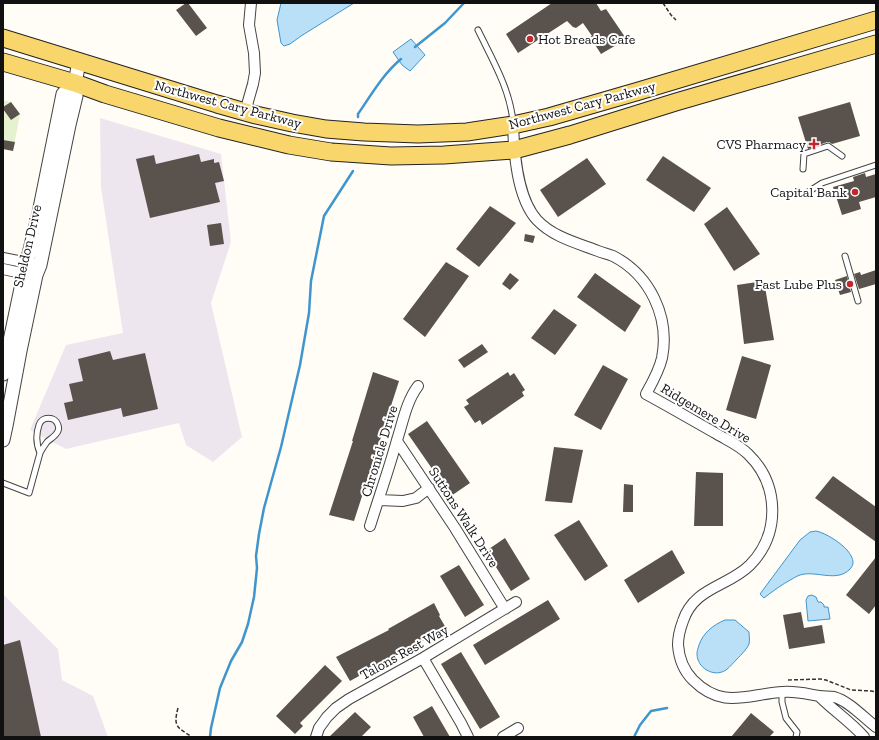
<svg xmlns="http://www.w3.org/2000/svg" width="879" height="740" viewBox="0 0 879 740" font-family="'Zilla Slab',serif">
<rect width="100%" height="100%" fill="#fffdf5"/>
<!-- industrial -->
<path fill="#eee6ef" d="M100,118L221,154L231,242L211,303L242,437L213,462L186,445L179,423L66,449L30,430L66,345L123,333L101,187Z
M3,594L58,649L62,680L93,696L108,737H3Z"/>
<!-- pitch -->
<path fill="#e6f2cf" d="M3,100L11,102L20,114L13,151L3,149Z"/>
<!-- water -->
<path fill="#b9e0f7" stroke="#3f96cf" d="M281,3H354L301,36L290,44L284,46L281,43L277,20Z
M411,39L425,55L410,71L402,65L393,52Z
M816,531C826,533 841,543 847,550C852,556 856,563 850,569C837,583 816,570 800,575C797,576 794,578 792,579C781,585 773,591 764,598L760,594L800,540L810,532Z
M812,595L816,597L818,602H821L824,605V607H828L830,619L808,621L806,600L808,596Z
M725,620H735L749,632C749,635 750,641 749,644C747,649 741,655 737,659C734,662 730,667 726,670C714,678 697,668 697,654C697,651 698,648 699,645C703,633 713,625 725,620Z"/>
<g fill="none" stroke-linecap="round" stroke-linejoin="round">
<!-- stream -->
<path stroke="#3f96cf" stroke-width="2.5" d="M415,47L445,23L464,3
M358,117V114C371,95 383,74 401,59
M210,737L211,728L220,688L231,661L242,642L248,624L254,597L257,568L256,556L259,534L264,508L281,447L300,365L309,313L311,281L324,216L353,171
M634,737L640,725L651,711L667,708"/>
</g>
<!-- building -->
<path fill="#5a524d" d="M186,3H188L207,28L196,36L176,10Z
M552,3H596L601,11L606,9L625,37L617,42L618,44L601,54L590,37L592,36L583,23L576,28L573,27L567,21L518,53L506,34Z
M11,102L20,114L11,120L3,109V107Z
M850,102L860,136L832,144L829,142H827L808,149L798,117Z
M3,140L15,142L13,151L3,149Z
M199,154L201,162L214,159V163L219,162L224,181L215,183L220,202L150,218L136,159L154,155L156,164Z
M663,156L711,188L694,212L646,180Z
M587,158L606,184L558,217L540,190Z
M865,173L866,177L876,174V197L859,202L861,209L842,215L833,187L854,181L853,177Z
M490,206L516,223L479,267L456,249Z
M727,207L760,254L734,271L704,224Z
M221,223L224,244L210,246L207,225Z
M525,234L535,236L533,243L524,241Z
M446,262L469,276L425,337L403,319Z
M876,270V284L859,289L854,274L860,272L861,275Z
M510,273L519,280L510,290L502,284Z
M595,273L641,306L625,332L577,297Z
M847,276L851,292L840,295L835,280Z
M764,281L774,340L744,344L737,285Z
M554,309L577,325L555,355L531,338Z
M482,344L488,352L464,368L458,360Z
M110,351L113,360L145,353L158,409L123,417L121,408L68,420L64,403L73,401L69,384L83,381L78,359Z
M742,356L771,365L756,419L726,410Z
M603,365L628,379L601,430L574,415Z
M373,372L399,381L354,521L329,515L353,441H352Z
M508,372L510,376L514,373L525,390L522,392L524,396L482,425L480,420L475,423L464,407L469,404L466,400Z
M427,421L470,483L451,496L408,434Z
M554,447L583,450L572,503L545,501Z
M696,472L723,473V526H694Z
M833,476L876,507V542L815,498Z
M624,484L633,485V512H623Z
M579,520L608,566L585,581L554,535Z
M505,538L530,579L511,591L486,551Z
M672,550L685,573L638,603L624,580Z
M876,557V605L869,614L846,595Z
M459,565L484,605L465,617L440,576Z
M548,600L560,619L485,665L473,645Z
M434,603L440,615L439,616L446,628L350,681L336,657L389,630L388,629Z
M801,612L804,628L822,625L825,643L789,649L783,615Z
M20,640L41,737H3V645Z
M461,652L500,717L480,729L441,664Z
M325,665L342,681L300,723L303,726L295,734L276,716Z
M432,706L450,737H424L413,717Z
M355,712L371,727L361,737H329Z
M751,713L774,732L769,737H731Z"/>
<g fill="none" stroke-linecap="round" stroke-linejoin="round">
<!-- service casing -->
<g stroke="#444" stroke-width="7">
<path id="service" d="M478,30C492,59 510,89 513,122
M803,169L804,154L828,146L842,156
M805,194L822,183L876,165
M845,256L858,301
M3,483L29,493L40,453C42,449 44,446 47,442C50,439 56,436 58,431C59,429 59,428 58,425C55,416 42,416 39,425C36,434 36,444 40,453
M782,692V702L786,718L797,732L796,737"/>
</g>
<!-- minor casing -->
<g stroke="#444" stroke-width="12">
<path id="minor" d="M245,112L253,84L255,73L254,53L249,25L251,3
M513,125C514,153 517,198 537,220C553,237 577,243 598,251C603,253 608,254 613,256C650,275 670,317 662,358C659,371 652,383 646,394C670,407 694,421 717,434C727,440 739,445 748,454C779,484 781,533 750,565C728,587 694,587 683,621C680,629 678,636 678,645C679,658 683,670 693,680C723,710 747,694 783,692C796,691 807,694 819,696C824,697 829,696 834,697C849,701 864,718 876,727
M3,258L34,264
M3,269L30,275
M397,441L455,528L505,609
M379,500L403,501L416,498L429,488
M370,526C379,497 389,469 397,440C403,422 406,402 418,386
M423,658L461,723L468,737
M820,697C834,711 851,722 864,737
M316,737L319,728L327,717L336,708L349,699L423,658L516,602
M503,737L518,728"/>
</g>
<!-- tertiary casing -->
<g stroke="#444" stroke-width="15">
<path id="tertiary" d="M3,374L24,274L27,262L39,213L63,94L69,88L75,83
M3,440L6,426L20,351L36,275L40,265L69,125L76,96L75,83L79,62"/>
</g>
<!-- primary casing -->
<g stroke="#222" stroke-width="19">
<path id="primary" d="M3,38L217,104L256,115L292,123L326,129L364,132L418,134L467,132L513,125L549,117L639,91L876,20
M3,62L75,83L105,94L219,128L289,145L331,152L391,156L444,155L514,150L570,135L676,102L876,44"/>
</g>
<!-- path -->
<path stroke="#333" stroke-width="1.5" stroke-dasharray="4 2" stroke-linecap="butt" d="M663,3L671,15L676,20
M788,680L820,679L826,680L851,690L871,691L876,692
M178,708C173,727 177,727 192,737"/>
<!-- service -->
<use href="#service" stroke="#fff" stroke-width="5"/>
<!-- minor -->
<use href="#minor" stroke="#fff" stroke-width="10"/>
<!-- tertiary -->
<use href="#tertiary" stroke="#fff" stroke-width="13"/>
<!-- primary -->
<use href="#primary" stroke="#f9d66b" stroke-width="17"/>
</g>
<!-- markers -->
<g fill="#c4262e" stroke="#fff" stroke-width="1.5">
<circle cx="530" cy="39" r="4"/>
<path d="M812 138h4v4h4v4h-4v4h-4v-4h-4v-4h4z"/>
<circle cx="855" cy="192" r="4"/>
<circle cx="850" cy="284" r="4"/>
</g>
<g text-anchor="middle" stroke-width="4" stroke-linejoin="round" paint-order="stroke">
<!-- poi labels -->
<g font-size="14" fill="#111" stroke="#fff" text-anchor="end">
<text x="538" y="44" text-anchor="start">Hot Breads Cafe</text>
<text x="806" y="149">CVS Pharmacy</text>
<text x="847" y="197">Capital Bank</text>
<text x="842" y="289">Fast Lube Plus</text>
</g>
<!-- street labels -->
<g font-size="14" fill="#111" stroke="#fff">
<text transform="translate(228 104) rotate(15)" y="5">Northwest Cary Parkway</text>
<text transform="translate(582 105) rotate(-15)" y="5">Northwest Cary Parkway</text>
<text transform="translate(27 246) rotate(-77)" y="5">Sheldon Drive</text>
<text transform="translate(706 413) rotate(31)" y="5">Ridgemere Drive</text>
<text transform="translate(379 451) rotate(-73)" y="5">Chronicle Drive</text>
<text transform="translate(464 517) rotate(57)" y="5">Suttons Walk Drive</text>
<text transform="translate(404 652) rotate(-29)" y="5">Talons Rest Way</text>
</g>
</g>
<!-- border -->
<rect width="879" height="740" fill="none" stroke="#111111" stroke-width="8"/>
</svg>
